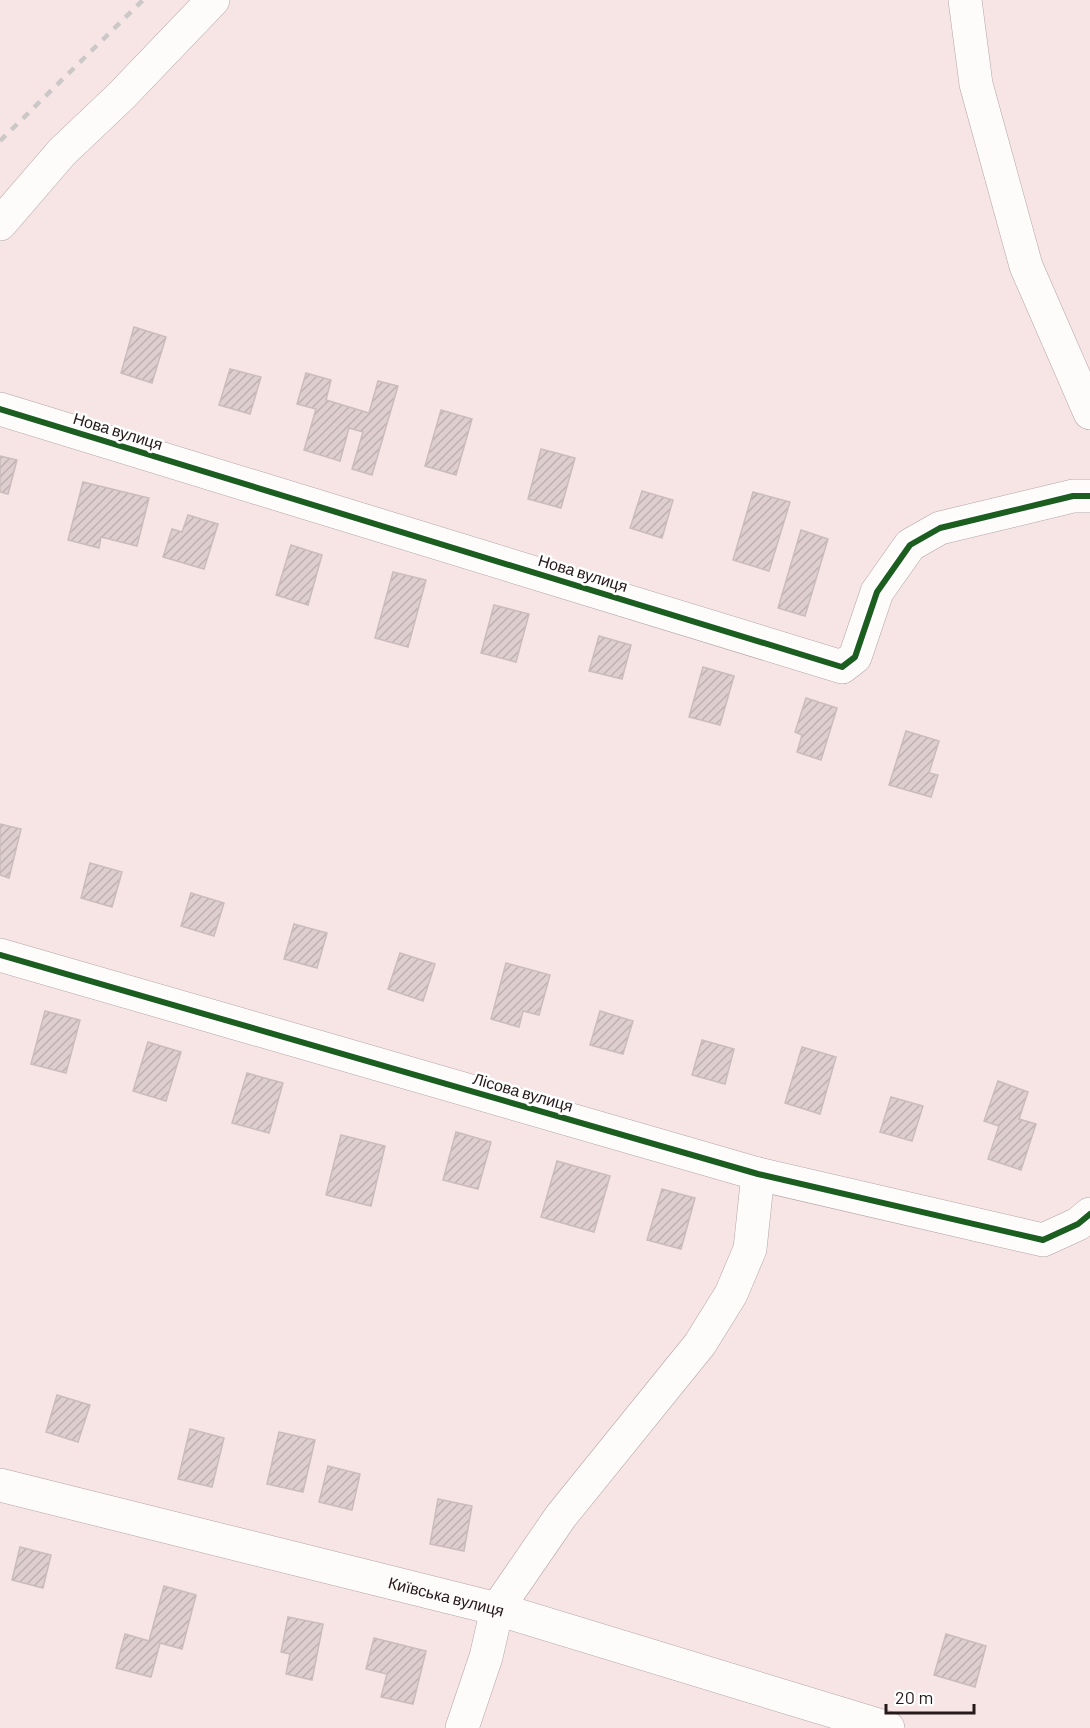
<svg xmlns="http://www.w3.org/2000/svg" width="1090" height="1728" viewBox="0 0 1090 1728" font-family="Barlow,sans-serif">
<defs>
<pattern id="building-hatch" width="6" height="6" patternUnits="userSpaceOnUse" patternTransform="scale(1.5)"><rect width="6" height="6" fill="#dececf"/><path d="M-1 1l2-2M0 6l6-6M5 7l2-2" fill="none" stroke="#beb0b1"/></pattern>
</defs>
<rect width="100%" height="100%" fill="#f7e5e6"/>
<!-- building -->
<path fill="url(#building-hatch)" stroke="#cabcbc" stroke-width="1.5" d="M134,327L166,337L152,383L121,373Z
M230,369L261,377L250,414L219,405Z
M306,373L331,380L326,400L369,413L378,381L398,386L372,475L352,469L363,432L349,428L340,461L304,450L316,409L297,404Z
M441,410L472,419L456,475L425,466Z
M541,449L575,458L561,508L528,499Z
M0,456L17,460L8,494L0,492Z
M83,482L149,498L137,546L101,537L99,548L68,540Z
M642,491L673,500L662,538L630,528Z
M753,492L790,502L769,571L733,560Z
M188,515L218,524L204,569L163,557L172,529L182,532Z
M801,530L828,539L805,616L778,608Z
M291,545L322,555L308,605L276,595Z
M393,572L426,580L408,647L375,638Z
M494,605L529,614L516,662L481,653Z
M599,636L631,645L622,679L589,671Z
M703,667L734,676L720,725L689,717Z
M806,698L837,708L821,760L797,752L802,735L795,732Z
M906,731L939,741L929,773L938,775L931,797L889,785Z
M0,824L21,829L9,878L0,875Z
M90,863L122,872L112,907L81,898Z
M191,893L224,903L214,936L181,926Z
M294,924L327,933L317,968L284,959Z
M400,953L435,964L423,1001L388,989Z
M506,963L550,975L539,1015L523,1011L519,1027L491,1019Z
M45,1011L80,1020L66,1073L31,1064Z
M600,1011L633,1021L623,1054L590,1045Z
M702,1040L734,1049L725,1084L692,1075Z
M148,1042L181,1052L166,1101L133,1091Z
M802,1047L836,1057L820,1114L785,1103Z
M247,1073L283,1083L269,1133L232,1123Z
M998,1081L1028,1092L1019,1119L1036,1124L1021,1170L988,1159L999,1126L984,1121Z
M891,1097L923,1106L912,1141L880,1132Z
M456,1132L491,1142L478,1189L443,1180Z
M341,1135L385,1146L371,1206L326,1195Z
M557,1161L610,1176L594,1232L541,1217Z
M662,1189L695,1198L681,1249L647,1240Z
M57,1395L90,1405L78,1442L46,1432Z
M190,1429L224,1438L212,1487L178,1479Z
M279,1432L315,1440L303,1492L267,1484Z
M328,1466L360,1474L352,1510L319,1502Z
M438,1499L472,1506L464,1551L430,1544Z
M20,1547L51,1555L43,1588L12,1580Z
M164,1586L196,1595L182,1649L160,1643L151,1677L116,1668L125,1634L149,1641Z
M288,1617L323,1624L312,1680L286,1674L290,1654L281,1652Z
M946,1634L986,1646L975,1687L934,1675Z
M374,1638L426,1651L413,1704L381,1697L387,1674L366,1669Z"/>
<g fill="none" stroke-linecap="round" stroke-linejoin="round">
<!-- minor casing -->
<g stroke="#b3a4a5" stroke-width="34">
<g id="minor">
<path d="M965,0L976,84L1026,266L1090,413"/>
<path d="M0,224L62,152L121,96L213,0"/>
<path d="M0,409L842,667L855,657L877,592L910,545L940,528L1073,496H1090"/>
<path d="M0,955L758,1174L1043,1240L1078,1224L1090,1214"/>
<path id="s1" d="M0,1485L497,1609L888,1728"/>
<path d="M462,1728L486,1657L497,1609L561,1516L700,1344L731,1294L750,1249L758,1174"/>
</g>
</g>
<!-- minor -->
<use href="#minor" stroke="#fefbfb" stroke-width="33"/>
<!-- rail -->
<path stroke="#ccc8c8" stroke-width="4.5" stroke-dasharray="8 8" stroke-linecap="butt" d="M0,141L143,0"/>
<!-- cycleway casing -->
<g stroke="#fff" stroke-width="10">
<path id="cycleway" d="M0,409L842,667L855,657L877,592L910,545L940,528L1073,496H1090
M0,955L758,1174L1043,1240L1078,1224L1090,1214"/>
</g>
<!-- cycleway -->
<use href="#cycleway" stroke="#1b5e20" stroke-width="6"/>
</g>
<g text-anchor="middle" stroke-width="5" stroke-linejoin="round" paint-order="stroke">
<!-- street labels -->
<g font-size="16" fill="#261919" stroke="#fff">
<text transform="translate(118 431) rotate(17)" y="6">Нова вулиця</text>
<text transform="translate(583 573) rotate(17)" y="6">Нова вулиця</text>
<text transform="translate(523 1092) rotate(16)" y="6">Лісова вулиця</text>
<text dy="6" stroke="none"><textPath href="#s1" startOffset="460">Київська вулиця</textPath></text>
</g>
</g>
<!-- scale -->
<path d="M886 1704v9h88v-9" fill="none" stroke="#261919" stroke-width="3"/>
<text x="895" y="1704" font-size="18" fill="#261919" stroke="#ffffff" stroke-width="4.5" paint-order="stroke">20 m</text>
</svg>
